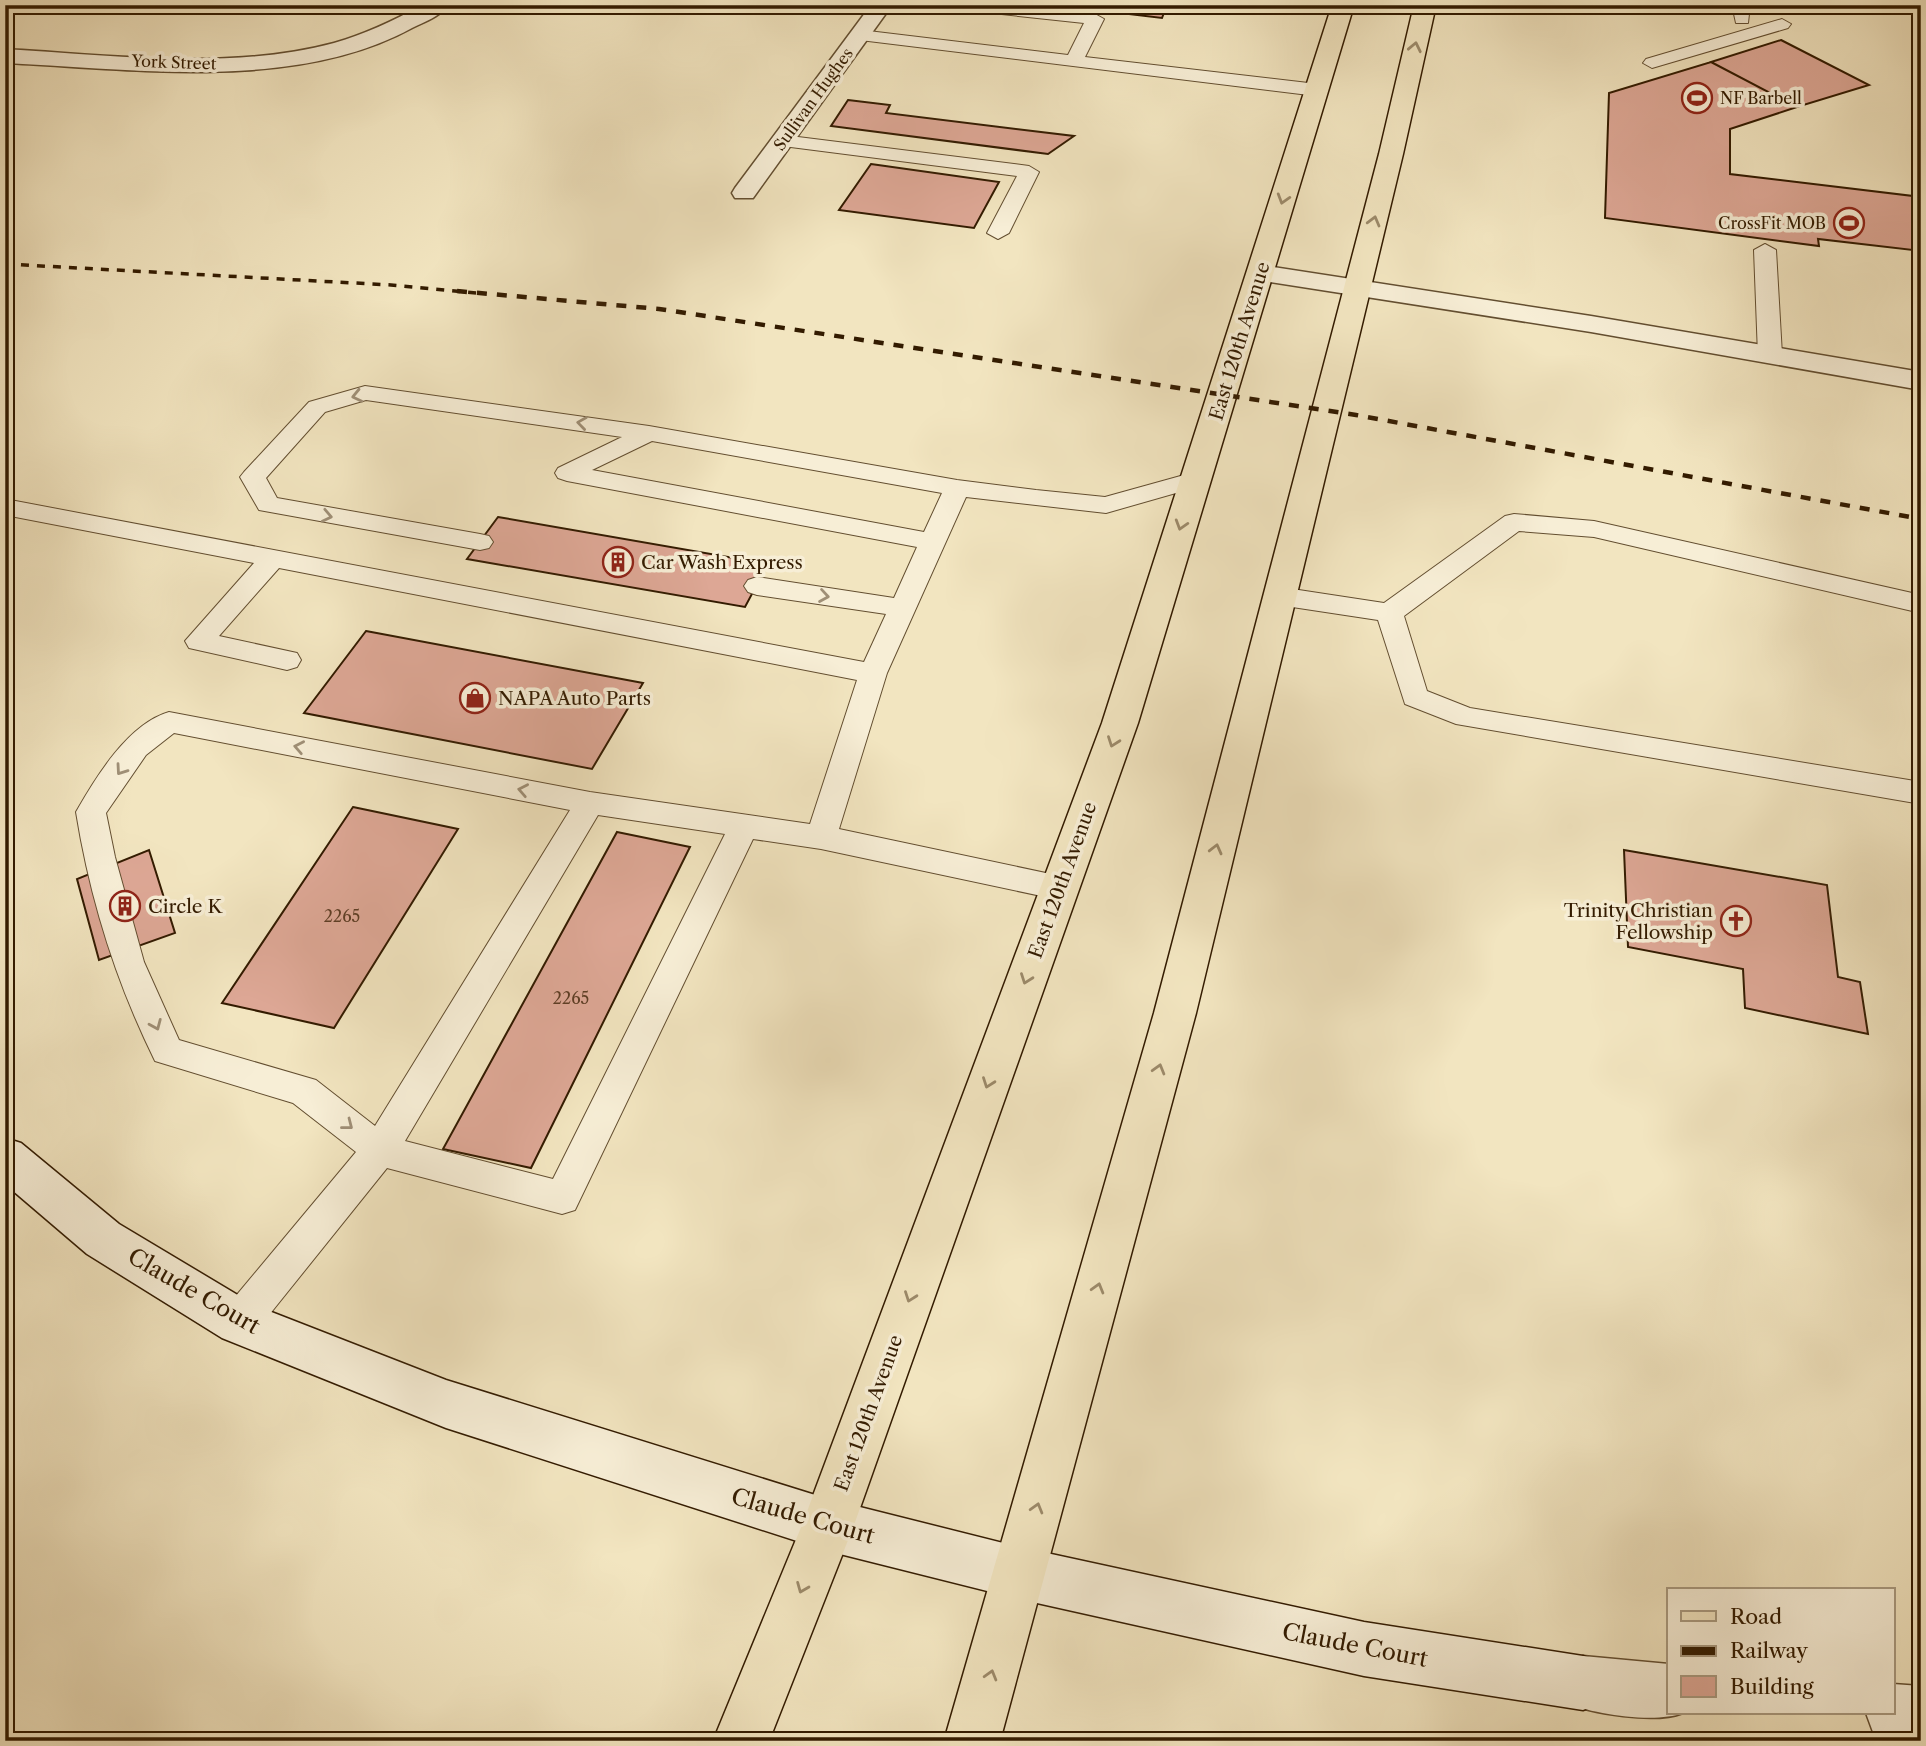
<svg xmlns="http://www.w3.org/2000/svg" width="1926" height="1746" viewBox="0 0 1926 1746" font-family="'Libre Caslon Text',serif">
<rect width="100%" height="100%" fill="#f2e5c0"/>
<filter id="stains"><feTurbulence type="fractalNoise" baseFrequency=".00286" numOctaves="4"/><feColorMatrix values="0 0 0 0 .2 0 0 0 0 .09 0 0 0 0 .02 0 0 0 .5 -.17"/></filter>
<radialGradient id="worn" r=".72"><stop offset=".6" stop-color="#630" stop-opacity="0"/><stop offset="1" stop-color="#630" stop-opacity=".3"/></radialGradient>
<!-- building -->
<path fill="#dda795" stroke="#331b00" stroke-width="2" d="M1053,5H1167L1162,18Z
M1781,40L1869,85L1797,107L1711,62Z
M1711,62L1797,107L1730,129V174L1921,197V251L1818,239L1819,246L1605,218L1609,93Z
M848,100L890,105L886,113L1074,136L1048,154L831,126Z
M871,164L999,182L974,228L839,210Z
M498,517L768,564L745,607L467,559Z
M366,631L643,683L592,769L304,713Z
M353,807L458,829L334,1028L222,1003Z
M617,832L690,847L531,1168L443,1149Z
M149,850L175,933L99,960L77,879Z
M1624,850L1827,885L1838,977L1860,982L1868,1034L1745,1008L1743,969L1628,947Z"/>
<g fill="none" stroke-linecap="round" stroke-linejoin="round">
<!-- lane casing -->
<g stroke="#634e30" stroke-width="2">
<path id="lane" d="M956,5H1015L1095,14L1104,19L1085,57L1317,84L1326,90L1317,96L860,40L851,35L860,30L1068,55L1084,23L964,10Z
M1732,5H1750L1748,23H1736Z
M1782,19L1791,24L1788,28L1652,68L1643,63L1646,59Z
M782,135L1029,166L1039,172L1009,233L998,239L987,233L1017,176L775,145L772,141Z
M1765,244L1776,250L1782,355L1778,360H1762L1758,355L1754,250Z
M365,386L649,426L957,480L1036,490L1105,497L1195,472L1204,475L1208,480L1204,485L1106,513L966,497L887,673L839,829L1060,876L1071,879L1076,888L1071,897L1060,900L821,849L753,839L575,1210L562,1214L387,1168L253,1335L239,1340L225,1335L220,1322L225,1309L356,1152L293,1103L155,1061C116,982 90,899 76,812C96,777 128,724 169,712L590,792L810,824L857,680L279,568L219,636L297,653L301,660L297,667L287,670L189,648L185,641L254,563L5,515V499L864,662L886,614L757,595L748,592L744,586L748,580L757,577L894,598L917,547L567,481L558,478L555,473L558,468L622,437L366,400L325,412L266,478L277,498L480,534L489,536L493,542L489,548L480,550L259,510L240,477L244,472L309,402ZM652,441L942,493L924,532L592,470ZM174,733L570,810L375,1126L316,1080L179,1040L144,962L115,857L106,813L146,755ZM598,815L725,834L553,1179L405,1141Z
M1514,514L1594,521L1921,595V613L1594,537L1519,531L1404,616L1427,691L1470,708L1921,782V804L1456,724L1405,704L1378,620L1279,605L1269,602L1266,596L1269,590L1279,587L1384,603L1505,516Z"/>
</g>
<!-- street casing -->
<g stroke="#634e30" stroke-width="3">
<path id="street" d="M422,5H448C441,16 424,22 412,28C296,92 133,69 5,63V49C113,55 229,71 334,43C365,34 393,21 422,5Z
M871,5H892L753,198H735L732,193L735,188Z
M1260,265L1591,316L1921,372V390L1591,332L1251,279L1247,273L1251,267Z
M1583,1656L1669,1664V1713H1683C1655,1724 1591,1714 1564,1702L1556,1683L1564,1664Z
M1893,1684L1921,1686V1741L1893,1740L1873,1732L1866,1713H1893Z"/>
</g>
<!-- secondary casing -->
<g stroke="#331b00" stroke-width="3">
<path id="secondary" d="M5,1138L21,1143L119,1224L256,1306L446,1380L828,1499L1019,1547L1364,1622L1583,1656L1602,1664L1610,1683L1602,1702L1583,1710L1364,1676L1019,1599L828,1551L446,1428L222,1338L87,1254L5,1184Z"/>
</g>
<!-- primary casing -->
<g stroke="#331b00" stroke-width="3">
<path id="primary" d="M1332,5H1354L1138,723L854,1525L769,1741H713L802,1525L1102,723Z
M1414,5H1436L1403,154L1196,1013L1000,1741H944L1154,1013L1379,154Z"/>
</g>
<!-- lane -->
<use href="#lane" fill="#f7eed6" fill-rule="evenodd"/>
<!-- street -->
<use href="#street" fill="#f7eed6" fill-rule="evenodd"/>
<!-- secondary -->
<use href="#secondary" fill="#f7eed6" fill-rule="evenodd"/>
<!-- primary -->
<use href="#primary" fill="#f2e5c0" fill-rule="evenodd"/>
<!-- rail-far1 -->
<path stroke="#331b00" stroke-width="3.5" stroke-dasharray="8 8" stroke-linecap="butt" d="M5,264L391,285L477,293"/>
<!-- rail -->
<path stroke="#331b00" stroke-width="4.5" stroke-dasharray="10 10" stroke-linecap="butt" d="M457,291L659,309L1356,415L1921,519"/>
</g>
<!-- one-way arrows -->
<defs><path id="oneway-chevron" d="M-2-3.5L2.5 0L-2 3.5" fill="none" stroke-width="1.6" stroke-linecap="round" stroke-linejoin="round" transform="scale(1.75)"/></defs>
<g stroke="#9c8a6a">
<use href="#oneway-chevron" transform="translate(1415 47) rotate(-78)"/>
<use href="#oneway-chevron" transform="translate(1283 199) rotate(107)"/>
<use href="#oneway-chevron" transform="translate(1374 221) rotate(-75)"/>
<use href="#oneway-chevron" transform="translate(1181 525) rotate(107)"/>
<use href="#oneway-chevron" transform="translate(1113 742) rotate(110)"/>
<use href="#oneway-chevron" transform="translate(1216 849) rotate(-76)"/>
<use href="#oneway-chevron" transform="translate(1026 979) rotate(110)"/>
<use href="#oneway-chevron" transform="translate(1159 1069) rotate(-74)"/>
<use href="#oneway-chevron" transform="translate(988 1083) rotate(110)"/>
<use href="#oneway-chevron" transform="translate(1098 1288) rotate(-74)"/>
<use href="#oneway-chevron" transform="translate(910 1297) rotate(110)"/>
<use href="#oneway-chevron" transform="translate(1037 1508) rotate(-74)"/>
<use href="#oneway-chevron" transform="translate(802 1588) rotate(112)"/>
<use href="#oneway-chevron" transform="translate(991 1675) rotate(-74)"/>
</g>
<g stroke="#9f8f76">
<use href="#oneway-chevron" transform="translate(357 396) rotate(167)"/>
<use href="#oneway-chevron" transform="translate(582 423) rotate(-172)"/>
<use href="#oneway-chevron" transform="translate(327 516) rotate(12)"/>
<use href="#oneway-chevron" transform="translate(824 596) rotate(9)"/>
<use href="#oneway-chevron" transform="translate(299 747) rotate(-169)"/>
<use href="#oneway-chevron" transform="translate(121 770) rotate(125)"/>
<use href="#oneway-chevron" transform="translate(523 790) rotate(-169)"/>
<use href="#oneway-chevron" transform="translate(156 1025) rotate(67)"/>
<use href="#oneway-chevron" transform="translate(348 1125) rotate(38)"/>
</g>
<!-- icons -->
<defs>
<g id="stadium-ring" transform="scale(1.575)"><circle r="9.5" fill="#f7eed6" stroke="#8f2418" stroke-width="1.5"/><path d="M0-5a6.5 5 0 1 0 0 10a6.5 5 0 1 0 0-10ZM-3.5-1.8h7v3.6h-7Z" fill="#8f2418"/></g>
<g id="building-ring" transform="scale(1.575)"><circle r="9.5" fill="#f7eed6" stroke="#8f2418" stroke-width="1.5"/><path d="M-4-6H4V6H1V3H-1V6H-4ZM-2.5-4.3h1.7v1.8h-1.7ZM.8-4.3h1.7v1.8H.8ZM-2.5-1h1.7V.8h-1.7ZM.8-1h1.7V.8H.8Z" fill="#8f2418"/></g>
<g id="shop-ring" transform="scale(1.575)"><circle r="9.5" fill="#f7eed6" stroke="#8f2418" stroke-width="1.5"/><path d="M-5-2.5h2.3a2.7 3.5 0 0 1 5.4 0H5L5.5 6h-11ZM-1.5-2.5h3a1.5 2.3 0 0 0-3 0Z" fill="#8f2418"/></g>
<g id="church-ring" transform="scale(1.575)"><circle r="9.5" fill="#f7eed6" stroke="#8f2418" stroke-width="1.5"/><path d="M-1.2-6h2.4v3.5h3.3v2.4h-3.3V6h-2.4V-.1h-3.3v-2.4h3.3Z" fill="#8f2418"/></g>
</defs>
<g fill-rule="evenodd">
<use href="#stadium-ring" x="1697" y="98"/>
<use href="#stadium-ring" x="1849" y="223"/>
<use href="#building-ring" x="618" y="562"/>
<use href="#shop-ring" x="475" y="698"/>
<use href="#building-ring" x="125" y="906"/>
<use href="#church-ring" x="1736" y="921"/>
</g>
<g text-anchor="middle" stroke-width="7" stroke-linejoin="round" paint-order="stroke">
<!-- far-street labels -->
<g font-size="16" fill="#331b00" stroke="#f7eed6">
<text transform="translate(174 62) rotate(2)" y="6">York Street</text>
<text transform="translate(813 99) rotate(-54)" y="6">Sullivan Hughes</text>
</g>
<!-- far-poi labels -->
<g font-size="16" fill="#331b00" stroke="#f7eed6" text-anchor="start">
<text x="1720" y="104">NF Barbell</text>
<text x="1826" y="229" text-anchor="end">CrossFit MOB</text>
</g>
<!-- number labels -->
<g font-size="16" fill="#5e3e25">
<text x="342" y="922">2265</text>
<text x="571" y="1004">2265</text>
</g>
<!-- street labels -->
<g font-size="19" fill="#331b00" stroke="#f7eed6">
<text transform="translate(1239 341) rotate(-73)" y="7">East 120th Avenue</text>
<text transform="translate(1062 880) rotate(-70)" y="7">East 120th Avenue</text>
<text transform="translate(868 1413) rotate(-70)" y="7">East 120th Avenue</text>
</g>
<!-- poi labels -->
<g font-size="19" fill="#331b00" stroke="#f7eed6" text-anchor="start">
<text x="641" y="569">Car Wash Express</text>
<text x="498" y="705">NAPA Auto Parts</text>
<text x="148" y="913">Circle K</text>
<text x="1713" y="917" text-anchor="end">Trinity Christian<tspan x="1713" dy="22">Fellowship</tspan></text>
</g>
<!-- near-street labels -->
<g font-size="23" fill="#331b00" stroke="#f7eed6">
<text transform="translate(194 1291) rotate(30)" y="8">Claude Court</text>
<text transform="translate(803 1516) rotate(16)" y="8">Claude Court</text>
<text transform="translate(1355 1645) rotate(11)" y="8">Claude Court</text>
</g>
</g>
<!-- margin -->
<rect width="1926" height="1746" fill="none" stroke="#f2e5c0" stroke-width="28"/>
<rect x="7" y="7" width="1912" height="1732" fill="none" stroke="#331b00" stroke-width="3.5"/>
<rect x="14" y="14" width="1898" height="1718" fill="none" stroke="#331b00" stroke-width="2"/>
<!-- legend -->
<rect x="1667" y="1588" width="228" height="126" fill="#f7eed6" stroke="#a99a80" stroke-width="2"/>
<rect x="1681" y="1611" width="35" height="10" fill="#f2e5c0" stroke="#a99a80" stroke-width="2"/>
<text x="1730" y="1624" font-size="21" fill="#331b00">Road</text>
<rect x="1681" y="1646" width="35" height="10" fill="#331b00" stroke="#a99a80" stroke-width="2"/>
<text x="1730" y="1658" font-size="21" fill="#331b00">Railway</text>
<rect x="1681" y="1676" width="35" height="21" fill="#dda795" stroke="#a99a80" stroke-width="2"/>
<text x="1730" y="1694" font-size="21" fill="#331b00">Building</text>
<rect width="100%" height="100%" filter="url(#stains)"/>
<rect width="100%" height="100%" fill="url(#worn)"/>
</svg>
